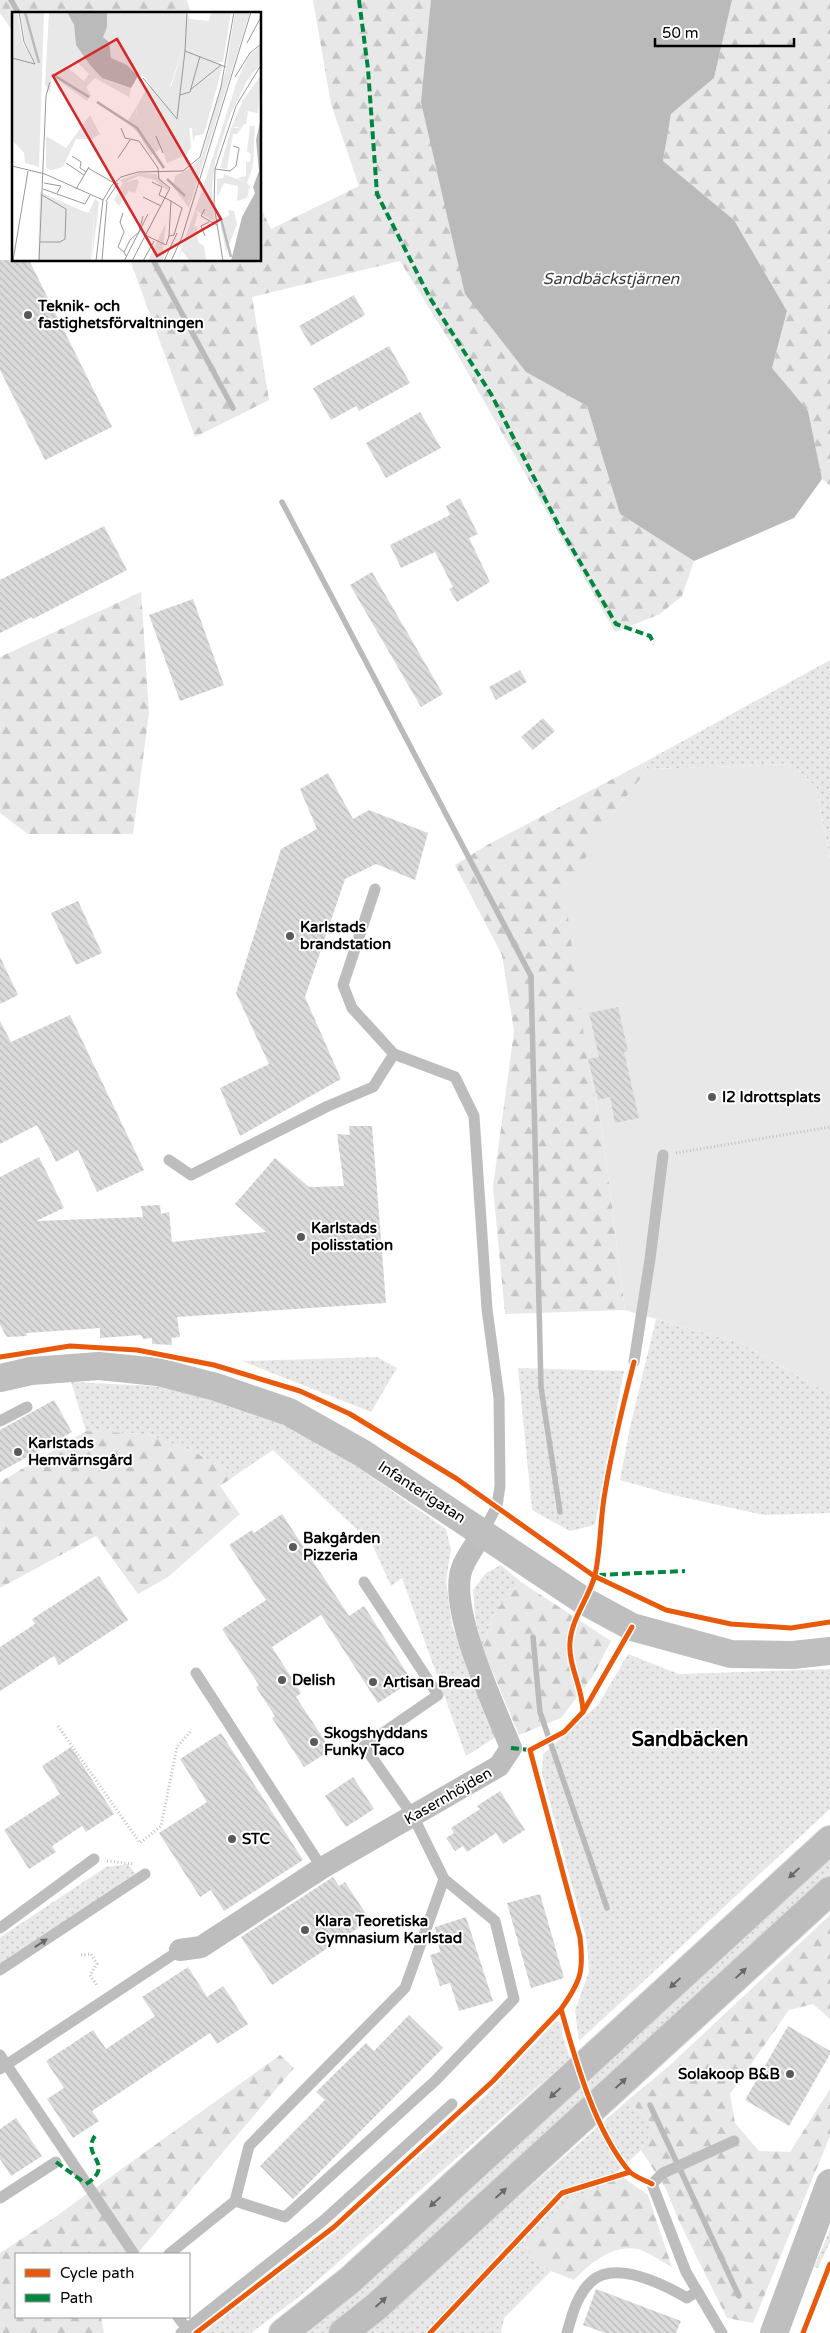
<svg xmlns="http://www.w3.org/2000/svg" width="830" height="2333" viewBox="0 0 830 2333" font-family="'Varela Round',sans-serif">
<defs>
<pattern id="grass-dots" width="8" height="8" patternUnits="userSpaceOnUse" patternTransform="scale(1.25)"><rect width="8" height="8" fill="#e8e8e8"/><path d="M2 2h.1M6 6h.1" fill="none" stroke="#c5c5c5" stroke-width="1.8" stroke-linecap="round"/></pattern>
<pattern id="forest-firs" width="22" height="20" patternUnits="userSpaceOnUse" patternTransform="scale(1.25)"><rect width="22" height="20" fill="#e8e8e8"/><path d="M5 1l3.5 6h-7zM16 11l3.5 6h-7z" fill="#c5c5c5"/></pattern>
<pattern id="building-back-hatch" width="6" height="6" patternUnits="userSpaceOnUse" patternTransform="scale(1.25)"><rect width="6" height="6" fill="#dbdbdb"/><path d="M-1 5l2 2M0 0l6 6M5-1l2 2" fill="none" stroke="#bababa"/></pattern>
</defs>
<rect width="100%" height="100%" fill="#fff"/>
<!-- grass -->
<path fill="url(#grass-dots)" d="M830,660V859L816,787L792,764L648,769L643,763Z
M656,1319L740,1343L830,1394V1513L764,1515L673,1495L620,1480L630,1427Z
M377,1357L397,1368L371,1412L242,1361Z
M518,1368L624,1371L595,1525L570,1531L532,1510Z
M71,1382L154,1386L212,1398L286,1426L352,1463L446,1529L451,1549L446,1581L452,1625L496,1737L466,1756L402,1578L391,1586L372,1544L273,1450L236,1475L196,1453L147,1434L86,1431Z
M501,1565L521,1582L495,1611L482,1647L475,1617L473,1590L486,1573Z
M628,1654L679,1674L830,1669V1809L579,2041L575,2010L589,1972L587,1942L542,1773L543,1754L598,1705Z
M830,1860V1877L348,2318L328,2333H307L366,2285Z
M128,1864L135,1874L119,1884L121,1888L0,1966V1938L2,1936L106,1867Z
M556,2021L562,2023V2034L570,2058L300,2296L251,2333H203L334,2233L484,2097Z
M628,2100L655,2127L641,2150L599,2189L570,2201L525,2248L551,2271L504,2318L501,2333H365Z
M830,2230V2242L818,2268L814,2267Z"/>
<!-- forest -->
<path fill="url(#forest-firs)" d="M0,0H187L191,14H14V33L0,13Z
M313,0H431L430,18L526,372L587,406L620,514L694,561L682,596L660,614L615,632L452,345L400,261L252,297L269,400L195,437L130,260H260V206L271,229L359,186L331,104Z
M732,0H830V486L822,479L807,411L772,368L787,311L734,220L663,161L671,114L714,78Z
M141,592L149,713L133,834H28L0,813V657Z
M643,763L648,769L602,828L587,1059L603,1135L625,1310L505,1314L493,1187L514,1031L502,955L455,865L487,845Z
M86,1431L147,1434L196,1453L236,1475L220,1486L240,1514L168,1577L138,1594L96,1536L0,1588V1482Z
M521,1582L611,1641L593,1676L561,1718L519,1735L482,1647L495,1611Z
M830,1915V2019L813,2004L789,2010L730,2094L735,2123L759,2151L790,2152L830,2089V2136L753,2323L727,2318L679,2221L666,2189L641,2150L655,2127L628,2100L668,2067Z
M280,2055L294,2068L137,2254H16V2317H101L104,2333H0V2253L55,2217Z
M617,2173L648,2195L672,2267C662,2262 649,2252 638,2249C613,2244 590,2263 574,2280L551,2271L524,2248L570,2201L599,2189Z"/>
<!-- pitch -->
<path fill="#e8e8e8" d="M792,764L816,787L830,859V1394L740,1343L625,1310L603,1135L587,1059L565,895L602,828L648,769Z"/>
<!-- water -->
<path fill="#bababa" d="M431,0H732L714,78L671,114L663,161L734,220L787,311L772,368L808,411L822,479L794,518L694,561L620,514L587,406L526,372L465,294L421,102Z"/>
<g fill="none" stroke-linecap="round" stroke-linejoin="round">
<!-- stream -->
<path stroke="#bababa" stroke-width="5.5" d="M11,0L19,14
M153,260L233,408
M282,502L531,976L541,1387L560,1512
M533,1637L540,1712L607,1908
M650,2105L739,2296"/>
</g>
<!-- building -->
<path fill="url(#building-back-hatch)" d="M0,260H29L112,427L45,460L0,370Z
M354,295L365,315L311,346L299,326Z
M389,346L410,383L359,411L356,406L331,420L313,388Z
M420,412L441,448L386,478L366,443Z
M460,498L478,534L469,538L490,582L457,602L449,589L453,587L435,552L401,568L390,545L450,515L446,506Z
M104,526L127,570L33,619L32,617L0,633V580Z
M372,572L443,694L421,707L350,585Z
M193,599L224,685L180,701L149,615Z
M520,670L527,682L496,700L489,687Z
M543,718L555,731L533,750L521,737Z
M328,773L353,819L369,810L428,833L415,880L376,864L345,879L305,997L341,1079L240,1136L220,1088L269,1064L236,993L281,849L317,829L300,789Z
M78,901L102,953L76,965L51,913Z
M0,957L18,995L0,1004Z
M618,1007L628,1051L624,1052L639,1118L615,1123L610,1097L598,1100L588,1059L599,1057L589,1013Z
M70,1015L144,1170L97,1192L78,1150L56,1162L37,1125L0,1144V1021L11,1042Z
M349,1126H372L386,1303L177,1317L180,1337L171,1338L172,1345L152,1344V1338L143,1339L141,1335L100,1338V1328L26,1333L27,1336L7,1337L0,1325V1177L39,1157L64,1208L36,1221L143,1217L141,1206L160,1205L161,1214L169,1212L172,1242L266,1232L235,1204L275,1158L309,1187L344,1186L337,1134L350,1135Z
M54,1400L72,1432L0,1472V1430Z
M282,1514L349,1616L364,1606L412,1681L378,1703L321,1615L272,1647L301,1693L296,1697L331,1750L304,1767L272,1718L275,1716L256,1687L259,1685L222,1629L266,1600L229,1545L252,1530L254,1533Z
M99,1576L128,1620L59,1665L54,1656L0,1691V1647L35,1624L32,1619Z
M221,1733L303,1860L224,1911L211,1890L200,1897L159,1833L207,1802L180,1759Z
M71,1747L114,1814L86,1832L82,1826L52,1846L56,1852L29,1869L4,1830L60,1794L42,1766Z
M353,1777L374,1809L346,1827L325,1796Z
M500,1791L525,1830L503,1844L496,1833L467,1852L463,1846L455,1851L446,1838L454,1833L451,1828L480,1809L477,1806Z
M333,1877L339,1886L345,1882L370,1920L272,1985L241,1937Z
M540,1894L564,1978L531,1988L507,1903Z
M466,1917L493,2001L459,2011L450,1983L440,1986L430,1955L440,1952L435,1927Z
M188,1967L207,1997L223,1986L248,2024L217,2044L210,2033L92,2111L99,2121L73,2138L47,2099L64,2088L46,2061L93,2030L106,2049L155,2016L142,1997Z
M409,2015L443,2048L293,2199L260,2166L325,2100L316,2092L366,2043L374,2051Z
M788,2026L830,2051V2054L789,2126L745,2100Z
M16,2118L42,2156L11,2176L0,2159V2129Z
M596,2289L681,2321L676,2333H605L583,2325Z"/>
<g fill="none" stroke-linecap="round" stroke-linejoin="round">
<!-- highway casing -->
<g stroke="#dbdbdb" stroke-width="30">
<path id="highway" d="M283,2333L350,2280L830,1840
M343,2333L377,2306L830,1891"/>
</g>
<!-- path -->
<path stroke="#c2c2c2" stroke-width="3" stroke-dasharray="1 2.5" stroke-linecap="butt" d="M676,1153L830,1127
M58,1726L140,1843L161,1826L177,1747L192,1730
M107,1861L133,1864
M81,1955L91,1954L97,1964L90,1975L98,1987"/>
<!-- lane -->
<path stroke="#bdbdbd" stroke-width="11" d="M375,889L343,985L352,1008L394,1054L455,1077L474,1116L487,1309L499,1398L500,1486L497,1506L483,1532
M169,1160L191,1175L328,1106L373,1087L394,1054
M634,1362L650,1259L663,1155
M0,1421L27,1407
M364,1582L438,1695L364,1746L413,1816L444,1879L405,1988L249,2146L235,2201L285,2217L435,2081L514,1999L495,1921L444,1879
M196,1673L322,1868
M0,1928L94,1859
M0,1970L145,1874
M0,2055L134,2254
M0,2069L180,1950
M0,2198L56,2162
M169,2254L235,2201
M178,2317L187,2329
M181,2333L324,2220L452,2104
M567,2333C572,2315 577,2294 592,2281C616,2260 665,2285 687,2298L696,2292
M722,2333L686,2272L652,2184L663,2173L734,2141"/>
<!-- street -->
<path stroke="#bdbdbd" stroke-width="22" d="M180,1950L201,1947L322,1868L499,1766L511,1748C494,1705 453,1620 460,1576C462,1561 476,1545 483,1532"/>
<!-- secondary -->
<path stroke="#bfbfbf" stroke-width="28" d="M0,1378L31,1371L99,1366L158,1372L216,1387L289,1412L362,1453L584,1601L632,1627L731,1654L793,1655L830,1651
M774,2333L830,2183"/>
<!-- highway -->
<use href="#highway" stroke="#bdbdbd" stroke-width="28"/>
<!-- quiet -->
<path stroke="#00873e" stroke-width="4" stroke-dasharray="8 4" stroke-linecap="butt" d="M359,0L368,69L377,194L430,298L491,394L559,526L616,624L650,636L654,644
M598,1575L685,1571
M511,1748L530,1750
M56,2162L85,2183
M86,2184C117,2164 80,2156 95,2136"/>
<!-- cycleway casing -->
<g stroke="#fff" stroke-width="8">
<path id="cycleway" d="M0,1357L70,1346L137,1350L214,1365L300,1391L350,1414L457,1479L594,1576L666,1610L731,1624L791,1628L830,1622
M583,1712C583,1688 568,1666 570,1642C572,1617 589,1598 595,1575C601,1548 600,1519 605,1492C612,1448 623,1405 634,1362
M561,2009C581,1981 584,1971 580,1937L530,1750L564,1732L583,1712L632,1627
M196,2333L334,2227L493,2081L561,2009C575,2059 595,2131 629,2171C634,2177 645,2180 652,2184
M430,2333L562,2193L630,2172
M803,2333L830,2264"/>
</g>
<!-- cycleway -->
<use href="#cycleway" stroke="#e8590c" stroke-width="5"/>
</g>
<!-- one-way arrows -->
<defs><path id="oneway-solid" d="M-6-.8H1V-3.2L6.5 0L1 3.2V.8H-6Z" transform="scale(1.25)"/></defs>
<g fill="#686868">
<use href="#oneway-solid" transform="translate(794 1873) rotate(137)"/>
<use href="#oneway-solid" transform="translate(41 1943) rotate(-33)"/>
<use href="#oneway-solid" transform="translate(741 1973) rotate(-43)"/>
<use href="#oneway-solid" transform="translate(675 1983) rotate(137)"/>
<use href="#oneway-solid" transform="translate(621 2083) rotate(-43)"/>
<use href="#oneway-solid" transform="translate(555 2093) rotate(138)"/>
<use href="#oneway-solid" transform="translate(501 2193) rotate(-42)"/>
<use href="#oneway-solid" transform="translate(435 2202) rotate(138)"/>
<use href="#oneway-solid" transform="translate(381 2302) rotate(-42)"/>
</g>
<!-- markers -->
<g fill="#595959" stroke="#fff" stroke-width="2">
<circle cx="28" cy="315" r="5"/>
<circle cx="290" cy="936" r="5"/>
<circle cx="712" cy="1097" r="5"/>
<circle cx="301" cy="1237" r="5"/>
<circle cx="18" cy="1452" r="5"/>
<circle cx="293" cy="1547" r="5"/>
<circle cx="282" cy="1680" r="5"/>
<circle cx="373" cy="1682" r="5"/>
<circle cx="314" cy="1742" r="5"/>
<circle cx="232" cy="1839" r="5"/>
<circle cx="305" cy="1930" r="5"/>
<circle cx="790" cy="2074" r="5"/>
</g>
<g text-anchor="middle" stroke-width="4" stroke-linejoin="round" paint-order="stroke">
<!-- poi labels -->
<g font-size="15" font-weight="bold" fill="#000" stroke="#fff" text-anchor="start">
<text x="38" y="311">Teknik- och<tspan x="38" dy="17">fastighetsförvaltningen</tspan></text>
<text x="300" y="932">Karlstads<tspan x="300" dy="17">brandstation</tspan></text>
<text x="722" y="1102">I2 Idrottsplats</text>
<text x="311" y="1233">Karlstads<tspan x="311" dy="17">polisstation</tspan></text>
<text x="28" y="1448">Karlstads<tspan x="28" dy="17">Hemvärnsgård</tspan></text>
<text x="303" y="1543">Bakgården<tspan x="303" dy="17">Pizzeria</tspan></text>
<text x="292" y="1685">Delish</text>
<text x="383" y="1687">Artisan Bread</text>
<text x="324" y="1738">Skogshyddans<tspan x="324" dy="17">Funky Taco</tspan></text>
<text x="242" y="1844">STC</text>
<text x="315" y="1926">Klara Teoretiska<tspan x="315" dy="17">Gymnasium Karlstad</tspan></text>
<text x="780" y="2079" text-anchor="end">Solakoop B&amp;B</text>
</g>
<!-- street labels -->
<g font-size="15" fill="#000" stroke="#fff">
<text transform="translate(422 1492) rotate(33)" y="5">Infanterigatan</text>
<text transform="translate(448 1796) rotate(-30)" y="5">Kasernhöjden</text>
</g>
<!-- water labels -->
<g font-size="16" font-style="italic" fill="#3d3d3d" stroke="#fff">
<text x="611" y="284">Sandbäckstjärnen</text>
</g>
<!-- district labels -->
<g font-size="20" font-weight="bold" fill="#000" stroke="#fff">
<text x="690" y="1746">Sandbäcken</text>
</g>
</g>
<!-- overview -->
<g transform="translate(12 12)">
<rect width="249" height="249" fill="#fff"/>
<path d="M223,0H238L177,196L161,175L163,164L179,156L190,144L214,57ZM249,33V51L235,69L218,103L203,150L200,178L191,175L226,66L237,44ZM171,35L211,53L192,122L183,124L181,130L180,116L160,113L136,88L125,94L136,74L159,75ZM236,99L234,113L232,112L225,122H221L215,157L208,156L219,116H226L232,101ZM238,114H243L241,153L237,156L241,154L235,171L225,166L234,164V150H238L239,142L235,139ZM158,135H179L174,143L155,151L150,137ZM127,161L144,162L157,176L155,179L143,168L127,164L111,171L108,168ZM83,187L87,190L80,249L82,201L77,200ZM183,198L186,202L182,214L185,215L186,230L192,234L194,249H178L170,239L165,249Z" fill="#e8e8e8"/>
<path d="M0,0H5L11,31L24,54L13,30L8,0H32L27,155L13,151L12,141L0,128ZM37,0H55L62,13L64,33L78,53L98,69L119,76L117,85L83,66L74,75L79,83L75,89L40,64L38,81L33,73ZM64,49L77,62L72,69L54,54ZM95,0H174L178,7L197,9L199,0H219L211,50H203L171,35L155,84L149,87L132,65L99,47L90,22L95,15ZM249,63L246,101L235,99L232,101L230,114L219,116L231,88ZM125,94L124,101L133,119L148,137L139,143L126,121L115,110ZM78,103L88,122L80,127H64L51,155L39,158L34,156V124L54,136ZM212,162L235,171L238,174L235,186L225,189L226,174L212,171L205,186V167L211,166ZM125,167L127,170L123,181L117,179L107,194L102,188L111,171ZM191,175L200,178L203,210L183,198ZM216,198L222,199L225,212L214,241L208,208L217,203ZM154,210L151,237L154,241L150,249H136Z" fill="#e8e8e8" fill-rule="evenodd"/>
<path d="M136,87L160,112L177,113L179,135L148,137L124,108L125,94ZM28,180L73,200L82,201L79,249H26Z" fill="#e8e8e8"/>
<path d="M55,0H95V15L91,25L97,30L99,46L115,53L126,64L119,76L90,66L78,53L64,33L62,13ZM249,106L248,249H219L230,205L243,181L241,175L247,159L244,128Z" fill="#bababa"/>
<path fill="none" stroke="#bababa" stroke-width="2.5" d="M13,0L27,51M40,62L77,85M85,90L125,116L152,156M155,167L173,184M209,207L219,245"/>
<path fill="none" stroke="#999" stroke-width="1" d="M235,31L249,5M173,39L175,0M0,46L23,52L12,30L7,0M223,65L238,41L249,32M131,66L165,107L173,39L214,55M178,78L209,53M168,83L178,80L188,44M109,116L113,126L127,129L146,156L147,167L158,176L120,249M144,124L151,141M60,144L69,150L68,156L74,160M106,146L118,128M54,151L72,163M0,154L33,162L91,188M76,156L102,171M203,157L218,159L224,154L227,136L221,134M140,170L150,175L147,183L159,189L157,224L162,223L170,196L159,189M32,171L49,174L45,181M31,177L73,192L78,183M64,177L77,155M131,185L149,194M94,189L106,171M193,197L189,204L205,213M111,201L108,210L112,220L106,235L112,240M133,223L154,233L157,224M193,224L189,214L197,210M28,230H48L53,227L54,197L30,183M114,244L112,240L118,228L127,220L136,202M1,249L16,159M27,249L34,84L38,70M84,249L91,188L100,173L109,165L126,160L171,159L188,145L209,75L222,0M90,249L95,189M112,249L127,220L131,204M131,249L142,229M152,249L165,221M159,249L170,225L239,0M211,249L202,193L203,157L224,94L249,53"/>
<path fill="#d62828" fill-opacity="0.15" stroke="#d62828" stroke-width="2.5" d="M105,27L209,207L145,244L41,64Z"/>
<rect width="249" height="249" fill="none" stroke="#000" stroke-width="2.5"/>
</g>
<!-- legend -->
<rect x="15" y="2253" width="175" height="65" fill="#ffffff" stroke="#999999"/>
<rect x="25" y="2269" width="25" height="8" fill="#e8590c" stroke="#999999"/>
<text x="60" y="2278" font-size="15" fill="#000000">Cycle path</text>
<rect x="25" y="2294" width="25" height="8" fill="#00873e" stroke="#999999"/>
<text x="60" y="2303" font-size="15" fill="#000000">Path</text>
<!-- scale -->
<path d="M655 38v8h139v-8" fill="none" stroke="#000000" stroke-width="2.5"/>
<text x="662" y="38" font-size="15" fill="#000000" stroke="#ffffff" stroke-width="4" paint-order="stroke">50 m</text>
</svg>
